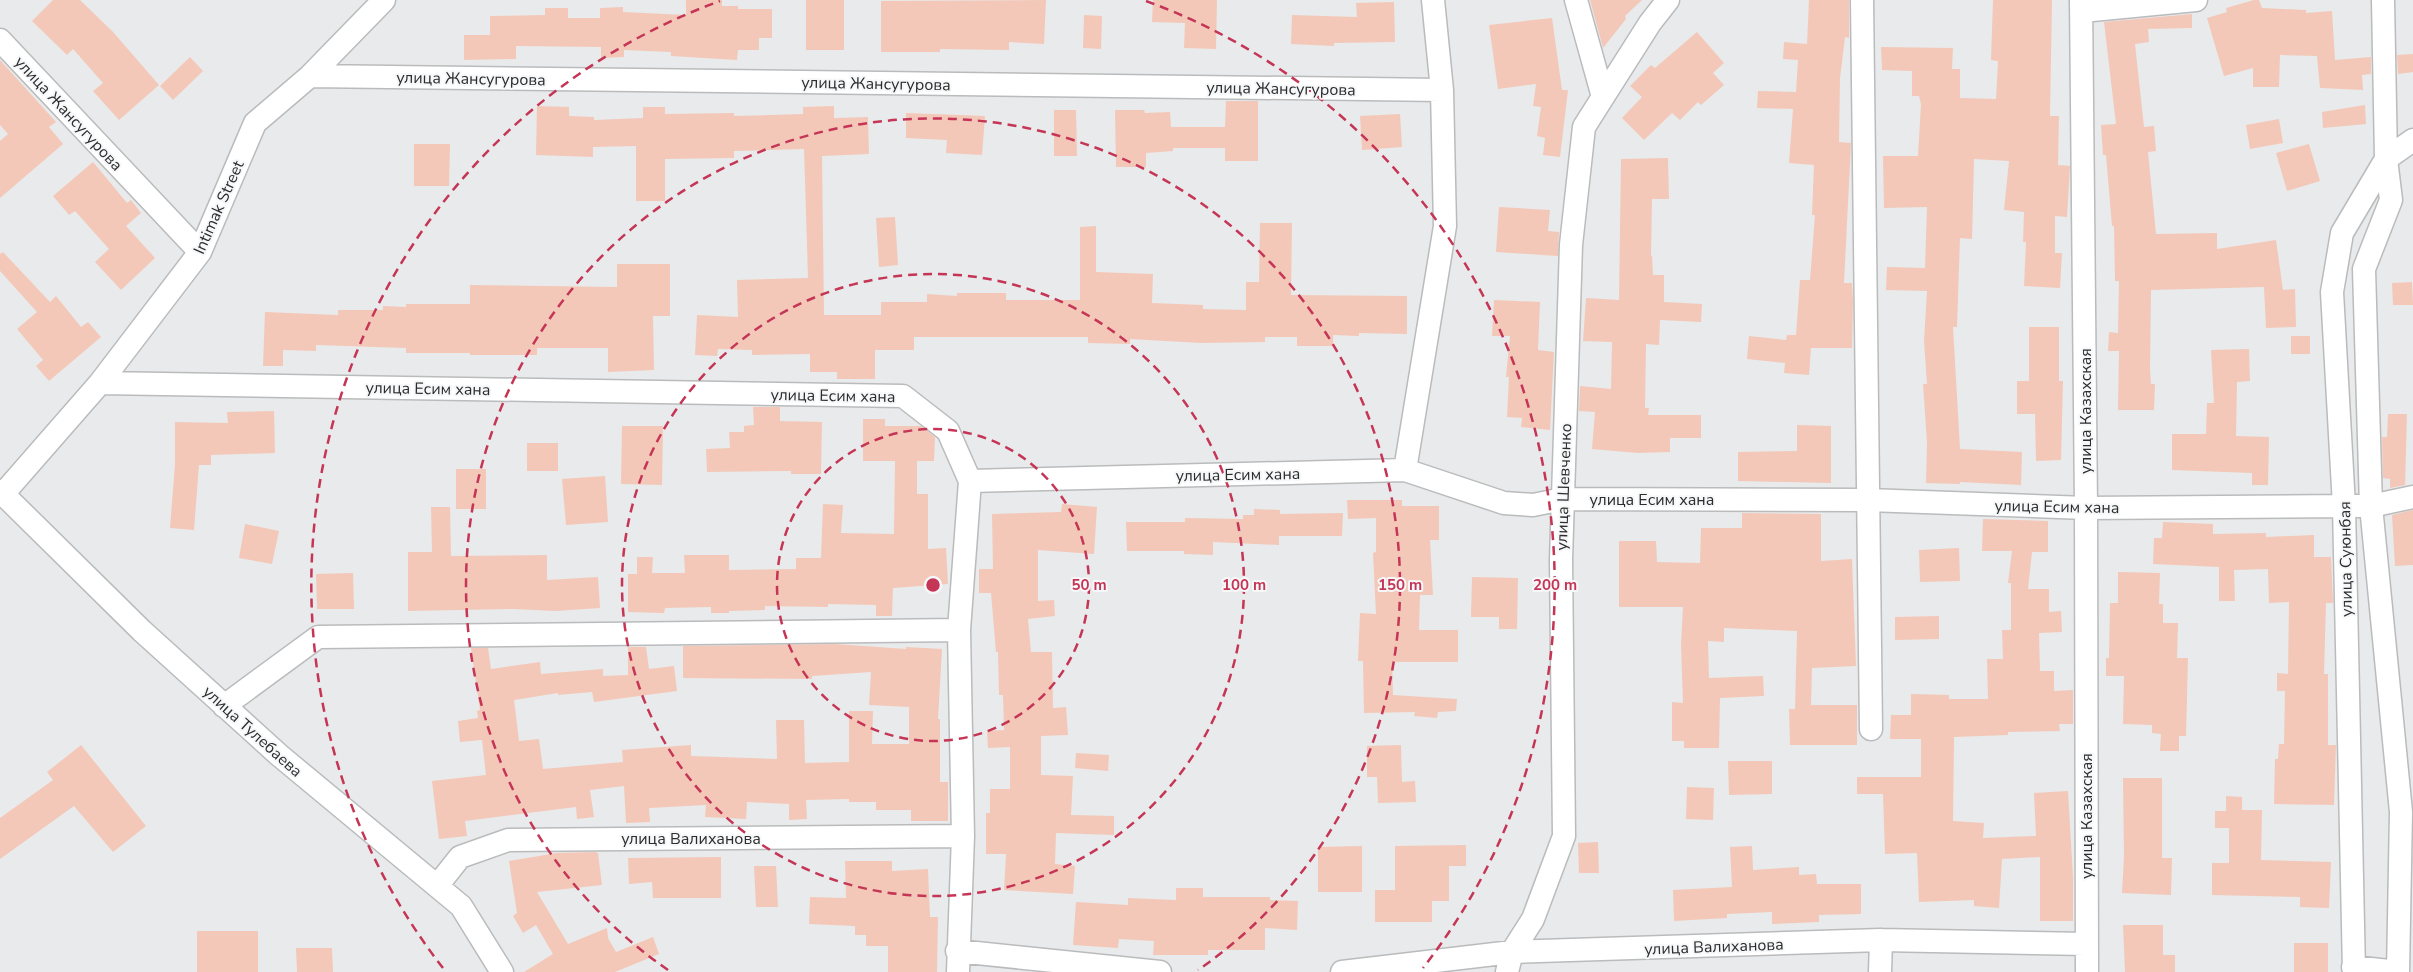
<svg xmlns="http://www.w3.org/2000/svg" width="2413" height="972" viewBox="0 0 2413 972" font-family="'Nunito Sans',sans-serif">
<rect width="100%" height="100%" fill="#e9eaeb"/>
<!-- building -->
<path fill="#f3c8b8" d="M53,0H80L113,32L159,85L119,120L93,91L103,83L73,49L67,55L32,21Z
M686,0H722V6H738V9H772V38H759V50H738L737,60L671,56V52L624,50V57L601,58V47L516,46V59L464,60V35H490V16L545,15V8H568V18H600V8L623,7V12L686,15Z
M806,0H844V50H806Z
M1046,0L1044,44L1009,42V50L940,49V52H881V1Z
M1153,0H1217L1216,49L1184,48L1185,23L1152,22Z
M1590,0H1642L1625,16L1626,19L1603,48Z
M1809,0H1849V38L1845,37L1840,78L1839,142L1851,143L1844,283H1852L1853,301L1852,348H1811L1809,375L1784,373L1785,363L1747,359L1749,336L1786,340L1787,335H1796L1800,280H1810L1815,215H1812L1814,165L1789,163L1793,109L1757,108L1758,91L1796,92L1798,60L1783,59L1784,42L1807,44Z
M1993,0H2052L2050,116H2059L2058,165L2070,166L2067,217L2055,216V253H2062L2060,288L2024,286L2026,242H2023L2024,212L2004,210L2009,161L1974,159L1972,239L1960,238L1957,327H1953L1960,449L2022,452L2021,485L1960,482V484L1926,483L1927,443L1923,384H1927L1924,341L1927,291L1886,290L1887,267L1925,268L1927,207L1884,208L1883,156H1918L1921,104L1919,96H1912V71L1882,70L1881,47L1953,48L1952,69H1960V98L1996,99L1998,61L1991,60Z
M2254,0H2259L2262,8L2306,10V13L2332,11L2335,60L2371,57V74L2362,75L2363,90L2320,88L2317,56L2280,55L2279,87H2253V68L2224,76L2207,18L2227,12L2226,8Z
M1394,2L1395,42L1334,43V46L1291,44L1292,15L1357,17L1356,3Z
M2192,14V28L2148,29L2149,42L2135,44L2144,127L2154,126L2156,151L2148,152L2156,234L2217,233V249L2276,240L2283,290L2295,289L2296,327L2266,328L2264,287L2151,290L2150,370L2151,384H2155L2154,410H2118L2119,351H2108L2109,332L2118,333L2119,281H2115L2114,226H2112L2106,155H2103L2101,125L2116,124L2104,22Z
M1084,15L1102,16L1101,49L1083,48Z
M1552,18L1562,90H1568L1560,157L1543,155L1545,138L1537,136L1541,107L1533,106L1536,84L1498,89L1489,25Z
M1697,32L1724,63L1713,73L1724,85L1701,105L1698,102L1680,120L1672,113L1644,140L1622,118L1642,97L1630,86L1651,65L1655,68Z
M2413,54V72L2398,74L2397,55Z
M190,57L203,71L173,100L160,86Z
M0,60L56,122L49,127L63,144L0,198V141L8,134L0,125Z
M1226,101H1258V161H1225V148H1173V151L1146,153V167H1116L1115,110H1144L1145,113L1170,112L1171,127H1225Z
M2365,105L2366,124L2323,128L2322,112Z
M537,106L569,107V116L594,117V120L643,118V107H665V114L734,113V116L803,114V107L834,106V118L868,117L869,154L822,156L824,315H881V302H927V294L957,296V293H1006V300H1080V227L1096,226V272L1153,274L1152,303L1203,305V309L1246,310V282H1259L1260,223H1292L1291,295L1407,296V334L1359,333V336L1333,335V346H1297V337H1265V342L1201,343L1130,339V344L1088,343V337H914V350H875V379H837V372H810V354L752,355V350L718,349L717,356L695,355L697,315L738,317L737,280L808,278L804,149L734,151V158L665,159V201H636V146L593,147V157L536,155Z
M1054,110H1076L1077,156H1054Z
M906,113L985,116L982,155L946,153L947,140L906,138Z
M1400,114L1402,147L1362,150L1360,116Z
M2279,119L2283,143L2250,149L2246,125Z
M414,144H450L449,186H414Z
M2309,144L2320,181L2287,191L2276,153Z
M1668,158L1669,199H1652L1651,256H1652L1653,275H1664V302L1702,304L1701,322L1660,320L1659,345L1646,344L1645,408H1649L1648,415H1701V438H1670V452L1638,453L1592,449L1595,412L1579,411L1580,386L1611,389L1612,342L1583,341L1586,298L1619,300L1621,159Z
M93,162L127,203L131,200L141,213L126,226L155,258L121,290L95,262L109,249L75,211L69,215L53,196Z
M1499,207L1550,210L1548,231L1559,232L1558,256L1496,252Z
M895,217L898,265L879,267L876,218Z
M3,252L50,302L56,296L81,327L88,322L101,337L49,381L36,366L43,360L17,329L37,312L0,271V254Z
M617,264H670V316H653L654,370L608,372V348H537V355H470V353H406V348L316,345V351L283,350V366H263L265,312L338,315V310H383V306L406,307V304H470V285L617,287Z
M2412,282L2413,305H2393L2392,283Z
M1494,300L1540,302L1538,350L1554,352L1550,430L1521,427L1522,418L1507,417L1509,377H1506L1510,336H1492Z
M2029,327H2059V381H2063L2061,460L2036,461L2035,414H2017V381H2029Z
M2291,336H2310V354H2291Z
M2249,349L2250,381L2237,382L2236,436L2269,437L2268,485H2252V473L2172,470V434H2206L2207,403H2214L2211,350Z
M753,407H780V421L822,422L821,474H791V471L707,472L706,449L730,448L729,432H744V426L754,425Z
M274,411L275,453L211,455V465H199L194,530L170,528L175,464V422L228,423L227,412Z
M2388,414H2407L2405,485L2390,488V479L2383,478L2382,437H2387Z
M863,419H885V426H921L935,437L934,461H917V494H928V549L946,548L948,584L893,588L892,616H876V605L828,604V607L765,606V610L729,611V613H711V607L665,608L664,613L628,612V574H637V557H653L652,573H685L684,555H729V570L796,569V558H821L823,504L843,505L841,533L894,534L895,461H863Z
M1797,425L1831,426V483L1738,481V452L1797,451Z
M622,426H663L662,485L621,484Z
M527,443H558V471H527Z
M456,469H486V509H456Z
M605,476L608,522L566,525L562,479Z
M1347,500H1402V506H1439V540H1430L1433,595H1420L1419,630H1458V662H1392L1393,695L1457,699L1456,711L1438,712L1437,718L1414,716L1415,712L1364,713L1363,661H1358L1360,613L1376,614L1373,553L1376,552V518L1348,519Z
M1062,504L1097,507L1094,554L1038,550V601L1054,600L1055,616L1028,619L1031,652H1052L1053,708L1066,707L1068,735L1041,736V775L1073,776L1071,815L1114,816V835L1056,833L1055,864L1075,866L1073,894L1004,890L1006,854H986V813H990V789H1010V747L988,748L987,731L1004,730L1003,695H999L998,652H996L991,593H979V569H993L992,514L1061,512Z
M431,507H450L451,556L547,555V580L598,577L600,608L555,611L514,609L408,611V552H432Z
M1254,509L1280,510V514L1343,513L1342,536H1279V545L1213,542V555L1184,554V551H1127L1126,522H1185V518L1243,519V515H1254Z
M2413,510V565L2395,566L2392,515Z
M1742,513L1821,514V561L1852,559L1856,666L1812,668L1811,705H1857V745H1790L1789,709H1795L1797,631L1724,628V642L1708,641L1709,678L1763,676L1764,696L1720,698L1719,748H1684V741H1672V702L1683,703L1681,645L1683,607H1619V541H1656L1657,562L1700,563L1701,528H1742Z
M1983,519L2048,521V552H2032L2028,589H2049V612L2061,611L2062,632L2039,633L2040,671H2054V691L2073,690V724H2059L2060,731L2008,732V735L1954,737L1953,821L1984,823L1983,838L2036,836L2034,793L2068,791L2073,877V921H2040V857L2002,859L1999,908L1974,906V900L1919,902L1917,853L1885,854L1883,794H1857V777H1921V739H1890L1891,715H1911V694L1949,695V699H1988L1987,659H2003L2002,630H2011V583H2008L2012,551H1982Z
M2163,522L2213,524V534L2266,533V537L2314,535V557H2331L2333,603H2326L2324,674H2328V745H2336L2334,805L2274,804L2275,759H2278L2279,744H2284L2285,691H2277V673L2288,674L2289,602L2269,603L2268,569L2234,570L2235,601H2219V567L2153,564L2154,538H2162Z
M245,524L279,531L272,564L239,558Z
M1959,548L1960,581L1920,582L1919,550Z
M2118,572L2160,573L2159,604H2163V623H2178L2177,658H2188L2186,736H2179V751H2160L2161,734L2152,733V725L2123,724L2124,676H2106V658H2109L2110,603H2118Z
M353,573L354,609H317L316,574Z
M1472,577L1518,578L1517,629H1499V617H1471Z
M1939,616V639L1895,640V617Z
M835,644L906,649V647L942,649L938,719H940V782H948V821H911V810H876V802H849V799L806,800L807,819L789,820V804L747,802L746,819L705,817L706,805L649,808L650,822L626,823L624,786L590,790L594,817L577,819L576,807L465,821L467,836L439,839L432,781L486,775L482,740L460,742L458,721L478,718L477,711L480,710L471,648H488L491,669L540,662L541,674L603,669V676L628,675V647H646L649,669L674,666L677,691L594,702L592,692L558,695V693L514,700L519,741L539,739L543,769L623,762L622,750L691,745V756L777,759L776,720H804L805,763L849,762V711H873L872,744H909V707L869,705L871,672L812,676V679L683,678V646Z
M81,745L146,826L113,852L74,806L0,859V818L53,780L47,772Z
M1401,745L1402,782L1415,781L1416,802L1378,803L1377,777H1367V746Z
M1076,753L1109,755L1108,771L1075,768Z
M1728,761H1772V794L1729,795Z
M2123,778H2162V858H2172L2171,895L2122,893L2124,856Z
M1687,787L1714,788L1713,820L1686,819Z
M2226,796L2242,797V810H2262L2261,860L2331,862L2329,908L2300,907V897L2212,895V863H2229V828H2215V811H2226Z
M1598,842L1599,873H1579L1578,843Z
M1466,845V866H1449V901H1432V922H1375V890H1395V846Z
M1362,846V892H1318V847Z
M1752,846L1753,870L1799,867V875L1816,874L1817,884H1861V914L1819,915V922L1772,924V912L1727,914V918L1674,921L1673,890L1732,887L1730,847Z
M595,852L598,853L602,885L537,892L568,944L607,928L608,938L616,952L653,937L659,954L615,972H524L553,954L536,925L523,933L513,916L517,913L509,861L557,853Z
M721,857V898H653L652,882L629,884L628,858Z
M845,861H892V871L928,869L930,917H938L937,972H888V946H866V935H855V926L809,924L810,897L846,898Z
M754,866H776L778,907H756Z
M1176,888H1203V897H1270V900L1298,901L1297,930L1265,928V950H1208V955H1153L1154,941L1119,939L1118,948L1073,945L1076,902L1128,905V898L1176,900Z
M2123,925H2163V955H2175V972H2125Z
M197,931H258V972H197Z
M2294,943H2328V972H2294Z
M296,948H332L333,972H297Z"/>
<g fill="none" stroke-linecap="round" stroke-linejoin="round">
<!-- minor casing -->
<g stroke="#babbbc" stroke-width="25">
<path id="minor" d="M1862,0L1871,729
M2081,0L2086,508L2087,972
M2383,0L2386,159L2391,200L2364,269L2371,506L2401,812L2398,972
M2082,11L2196,0
M0,40L200,252
M310,76L1442,90
M1603,97L1650,23L1668,0
M100,383L903,396L948,431L970,481L1405,470L1504,503L1533,505L1563,499L1868,500L2086,508L2344,506H2371L2413,497
M1405,470L1445,226L1442,90L1433,0
M0,491L142,631L279,755L461,906L502,972
M3,494L100,383L200,252L255,123L310,76L384,0
M224,706L318,637L959,630
M437,886L460,857L508,840L963,836
M957,951L1160,972
M2353,967L2398,972
M958,972L963,836L959,630L970,481
M1342,972L1512,952L1881,940L2086,944
M1507,972L1512,952L1533,919L1564,836L1561,560L1571,245L1584,127L1603,97L1576,0
M1880,972L1881,940
M2354,972L2344,506L2332,292L2342,233L2386,159L2413,140"/>
</g>
<!-- minor -->
<use href="#minor" stroke="#fff" stroke-width="22"/>
</g>
<!-- distance rings -->
<g fill="none" stroke="#c53555" stroke-width="2.5" stroke-dasharray="9 6">
<circle cx="933" cy="585" r="156"/>
<circle cx="933" cy="585" r="311"/>
<path d="M668 970A467 467 0 1 1 1198 970"/>
<path d="M443 968A622 622 0 0 1 720 1M1146 1A622 622 0 0 1 1423 968"/>
</g>
<g text-anchor="middle" stroke-width="4" stroke-linejoin="round" paint-order="stroke">
<!-- street labels -->
<g font-size="16" fill="#2b2c2c" stroke="#f6f7f8">
<text transform="translate(471 78) rotate(1)" y="6">улица Жансугурова</text>
<text transform="translate(876 83) rotate(1)" y="6">улица Жансугурова</text>
<text transform="translate(1281 88) rotate(1)" y="6">улица Жансугурова</text>
<text transform="translate(69 113) rotate(47)" y="6">улица Жансугурова</text>
<text transform="translate(218 207) rotate(-66)" y="6">Intimak Street</text>
<text transform="translate(428 388) rotate(1)" y="6">улица Есим хана</text>
<text transform="translate(833 395) rotate(1)" y="6">улица Есим хана</text>
<text transform="translate(2085 411) rotate(-90)" y="6">улица Казахская</text>
<text transform="translate(1238 474) rotate(-1)" y="6">улица Есим хана</text>
<text transform="translate(1563 487) rotate(-88)" y="6">улица Шевченко</text>
<text x="1652" y="505">улица Есим хана</text>
<text transform="translate(2057 506) rotate(1)" y="6">улица Есим хана</text>
<text transform="translate(2345 559) rotate(-91)" y="6">улица Суюнбая</text>
<text transform="translate(253 731) rotate(42)" y="6">улица Тулебаева</text>
<text transform="translate(2086 816) rotate(-90)" y="6">улица Казахская</text>
<text x="691" y="844">улица Валиханова</text>
<text transform="translate(1714 946) rotate(-2)" y="6">улица Валиханова</text>
</g>
</g>
<circle cx="933" cy="585" r="8" fill="#c53555" stroke="#f6f7f8" stroke-width="2.5"/>
<g font-size="15" text-anchor="middle" font-weight="bold" fill="#c53555" stroke="#f6f7f8" stroke-width="4" stroke-linejoin="round" paint-order="stroke">
<text x="1089" y="590">50 m</text>
<text x="1244" y="590">100 m</text>
<text x="1400" y="590">150 m</text>
<text x="1555" y="590">200 m</text>
</g>
</svg>
